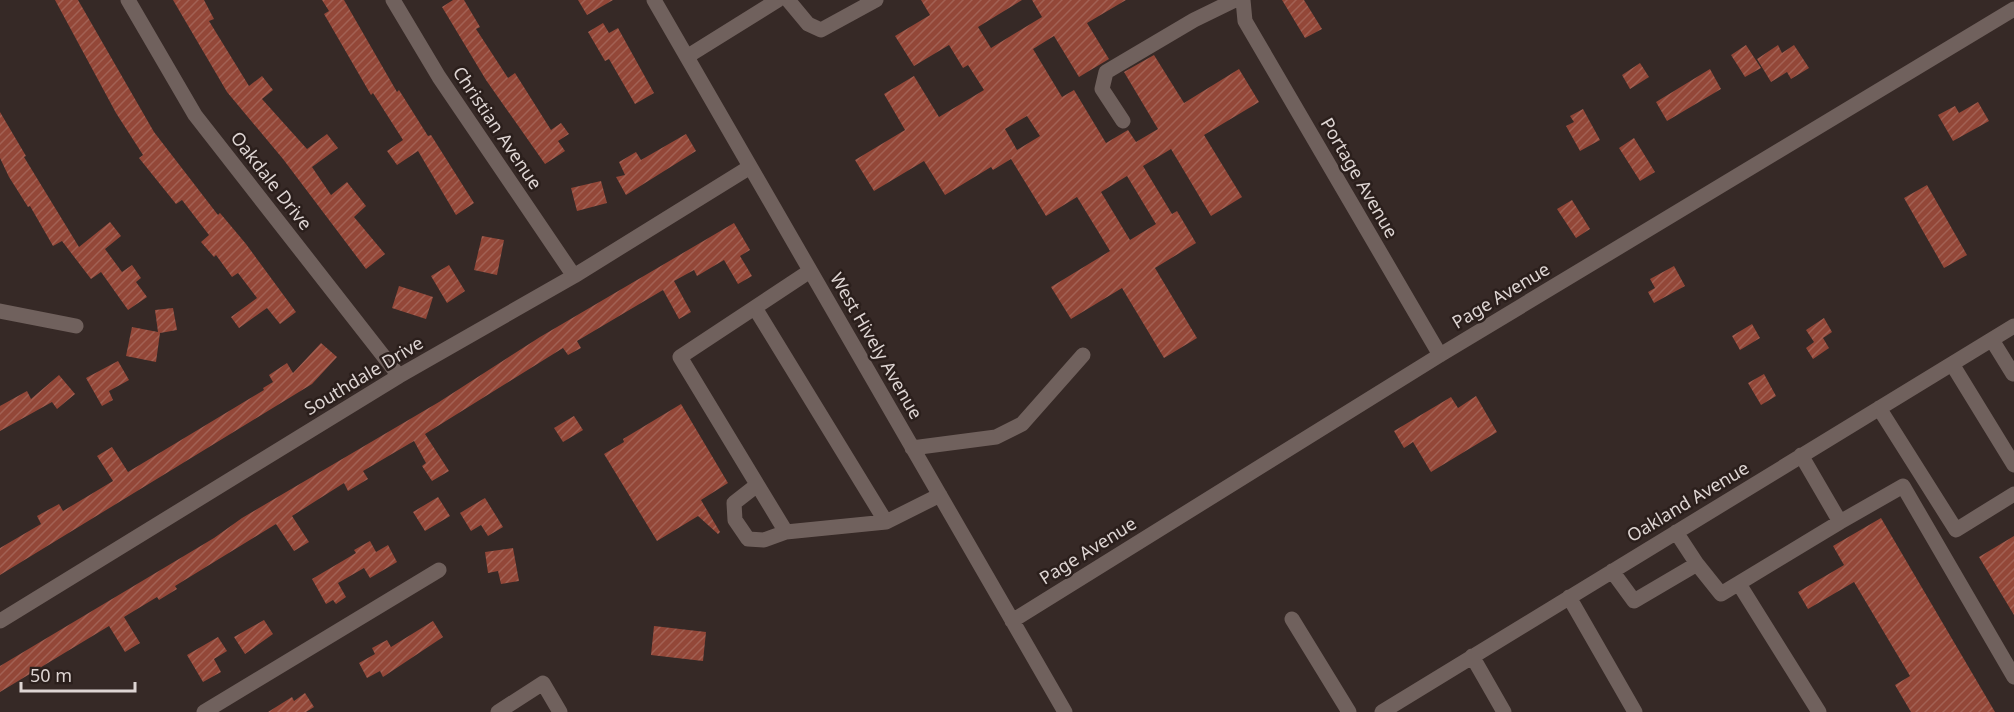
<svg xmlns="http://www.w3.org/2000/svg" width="2014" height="712" viewBox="0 0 2014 712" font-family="'Noto Sans',sans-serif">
<defs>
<pattern id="building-hatch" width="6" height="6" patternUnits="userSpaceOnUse" patternTransform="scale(1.5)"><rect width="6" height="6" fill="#934738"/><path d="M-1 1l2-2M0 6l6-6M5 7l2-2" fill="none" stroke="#a26154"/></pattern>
</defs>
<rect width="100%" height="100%" fill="#362926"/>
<!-- building -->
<path fill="url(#building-hatch)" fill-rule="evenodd" d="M55,0H78L154,132L218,215L220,213L246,244L296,312L280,324L267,308L239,328L231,317L257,298L238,273L232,277L216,255L214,257L201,242L209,235L182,200L176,204L139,158L143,155L116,113Z
M173,0H204L214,19L209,21L249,86L262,76L273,90L262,99L307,149L327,134L338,148L312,167L331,195L347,182L366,206L354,217L385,254L366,269L283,159L227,92Z
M322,0H344L397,92L399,90L428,136L431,135L474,203L456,215L418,151L397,165L387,151L403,140L373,93L371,95L324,14L329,11Z
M453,0H464L480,27L476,29L508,78L515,73L551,130L561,123L569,134L558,141L565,151L545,164L486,80L442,7Z
M578,0H613L587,15Z
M921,0H1022L978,27L991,48L1042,17L1032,0H1126L1087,23L1109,59L1079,77L1054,36L1033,49L1062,97L1074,90L1106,143L1128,130L1136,142L1158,129L1124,72L1154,55L1184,103L1239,69L1259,102L1204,135L1242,197L1211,216L1171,149L1143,166L1172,214L1177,211L1196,243L1155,268L1197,338L1164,358L1122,288L1071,319L1051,287L1110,251L1077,197L1046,216L1011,159L993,170L991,167L945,195L924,161L874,191L855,160L905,130L884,94L914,76L939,117L984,90L968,65L963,68L949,45L914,66L895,36L930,15ZM1027,116L1040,136L1017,150L1005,129ZM1127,176L1156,224L1130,240L1101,192Z
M1282,0H1304L1322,29L1305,38Z
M603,23L609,33L618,28L654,93L635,104L609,59L605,61L588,32Z
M1746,45L1761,68L1745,77L1731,55Z
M1778,45L1782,53L1794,45L1809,68L1791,79L1787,72L1771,82L1757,59Z
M1640,63L1649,77L1630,89L1622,75Z
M1710,69L1721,89L1667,121L1656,102Z
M1978,102L1989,121L1953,141L1938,115L1955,106L1959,113Z
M1583,109L1600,140L1580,151L1566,126L1574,122L1570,116Z
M0,112L26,156L24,157L79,247L110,222L121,236L105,249L122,272L132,265L141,278L136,282L147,297L128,310L101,272L91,279L62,241L53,246L30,206L28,207L9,177L0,158Z
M686,134L696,151L626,195L616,177L625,175L619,162L636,152L641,160Z
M1634,138L1655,172L1640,181L1619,148Z
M601,181L607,203L577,211L571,188Z
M1927,185L1967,255L1944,268L1904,198Z
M1572,200L1590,229L1576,238L1557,209Z
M734,223L750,250L740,256L752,276L738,284L724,260L697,276L694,270L674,281L691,312L679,319L663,290L577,341L581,348L568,355L563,348L425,434L449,471L432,481L422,466L426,463L414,441L363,471L368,479L348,491L344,483L292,516L309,542L294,551L276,524L175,586L177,589L159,600L157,597L124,617L140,643L125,652L109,626L0,692V666L214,538L242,518L439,402L540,337Z
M482,236L504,240L497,275L474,270Z
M449,265L465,291L447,303L431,276Z
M1674,266L1685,286L1654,303L1648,292L1655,288L1650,279Z
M399,286L433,297L426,319L392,308Z
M173,308L177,330L160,333L156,362L126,356L132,327L158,332L155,310Z
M1824,318L1832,332L1823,338L1829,348L1813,359L1806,348L1814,342L1806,330Z
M1752,324L1760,338L1740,350L1732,336Z
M321,343L337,357L312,384L0,575V548L41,524L37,516L59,504L63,511L113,481L97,456L112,447L128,472L264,390L263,388L273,382L269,375L287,363L293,373Z
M118,361L129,380L109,391L113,400L102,406L86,378Z
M1764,374L1776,396L1761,405L1748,383Z
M59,375L75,394L57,409L52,402L0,431V406L27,391L31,399Z
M1476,396L1497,432L1431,472L1413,442L1404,448L1394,431L1451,397L1458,408Z
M681,404L728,483L701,500L720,532L718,534L698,516L657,541L604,454L624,442L623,439Z
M574,416L583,430L563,442L554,428Z
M438,497L450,516L425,531L413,512Z
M485,498L503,527L488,536L481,525L471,531L460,513Z
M1881,518L1995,712H1911L1895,685L1910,676L1854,582L1808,609L1798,592L1844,565L1833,546Z
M2014,536V615L1979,557Z
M370,541L376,552L388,545L397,562L370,578L364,568L338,583L346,597L336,604L333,600L326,604L312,579L356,553L354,550Z
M513,548L519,581L501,584L498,571L488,573L485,552Z
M264,620L273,634L245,654L234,637Z
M433,621L443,637L383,677L380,671L367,678L359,663L375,654L372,648L387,640L391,647Z
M654,626L706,632L703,661L651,655Z
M218,637L227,651L214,659L221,672L203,682L187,655Z
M305,693L314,707L306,712H268L292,697L294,701Z"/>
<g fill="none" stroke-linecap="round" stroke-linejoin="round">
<!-- minor -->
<path stroke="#70615d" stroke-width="15" d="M128,0L195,115L399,376
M393,0L439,77L574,276
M654,0L1065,712
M788,0L808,24L821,30L876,0
M1243,0L1245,21L1440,355
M688,56L778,0
M1123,121L1102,89L1106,72L1194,20L1235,0
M810,271L680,357L786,532L886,522L940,495
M755,308L886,522
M0,311L76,326
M1992,340L2013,374
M1952,364L2014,465
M1879,408L1956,530L2014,494
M912,448L996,437L1022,424L1083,355
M757,485L734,503L735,520L748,539L764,540L786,532
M1840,522L1903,486L2014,677
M1697,564L1721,594L1840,522L1801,455
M1612,571L1634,601L1697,564L1676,532
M1739,584L1819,712
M1569,597L1635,712
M1292,619L1349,712
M0,621L399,376L574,276L750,167
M1012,621L1440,355L2014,9
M1472,656L1504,712
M204,712L439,570
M498,712L543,683L560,712
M1382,712L2014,326"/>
</g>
<g text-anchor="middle" stroke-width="5" stroke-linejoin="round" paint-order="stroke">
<!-- street labels -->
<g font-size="18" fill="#ded5d3" stroke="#2b1f1c">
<text transform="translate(497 128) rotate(56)" y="6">Christian Avenue</text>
<text transform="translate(1359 178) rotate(60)" y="6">Portage Avenue</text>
<text transform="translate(271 181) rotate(52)" y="6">Oakdale Drive</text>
<text transform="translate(1501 296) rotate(-31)" y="6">Page Avenue</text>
<text transform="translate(876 346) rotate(60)" y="6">West Hively Avenue</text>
<text transform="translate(364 376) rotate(-31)" y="6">Southdale Drive</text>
<text transform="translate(1688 502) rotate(-31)" y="6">Oakland Avenue</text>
<text transform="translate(1088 551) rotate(-32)" y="6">Page Avenue</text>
</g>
</g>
<!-- scale -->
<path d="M21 682v9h114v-9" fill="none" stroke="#ded5d3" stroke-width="3"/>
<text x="30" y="682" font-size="18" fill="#ded5d3" stroke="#2b1f1c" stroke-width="4.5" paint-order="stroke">50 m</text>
</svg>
